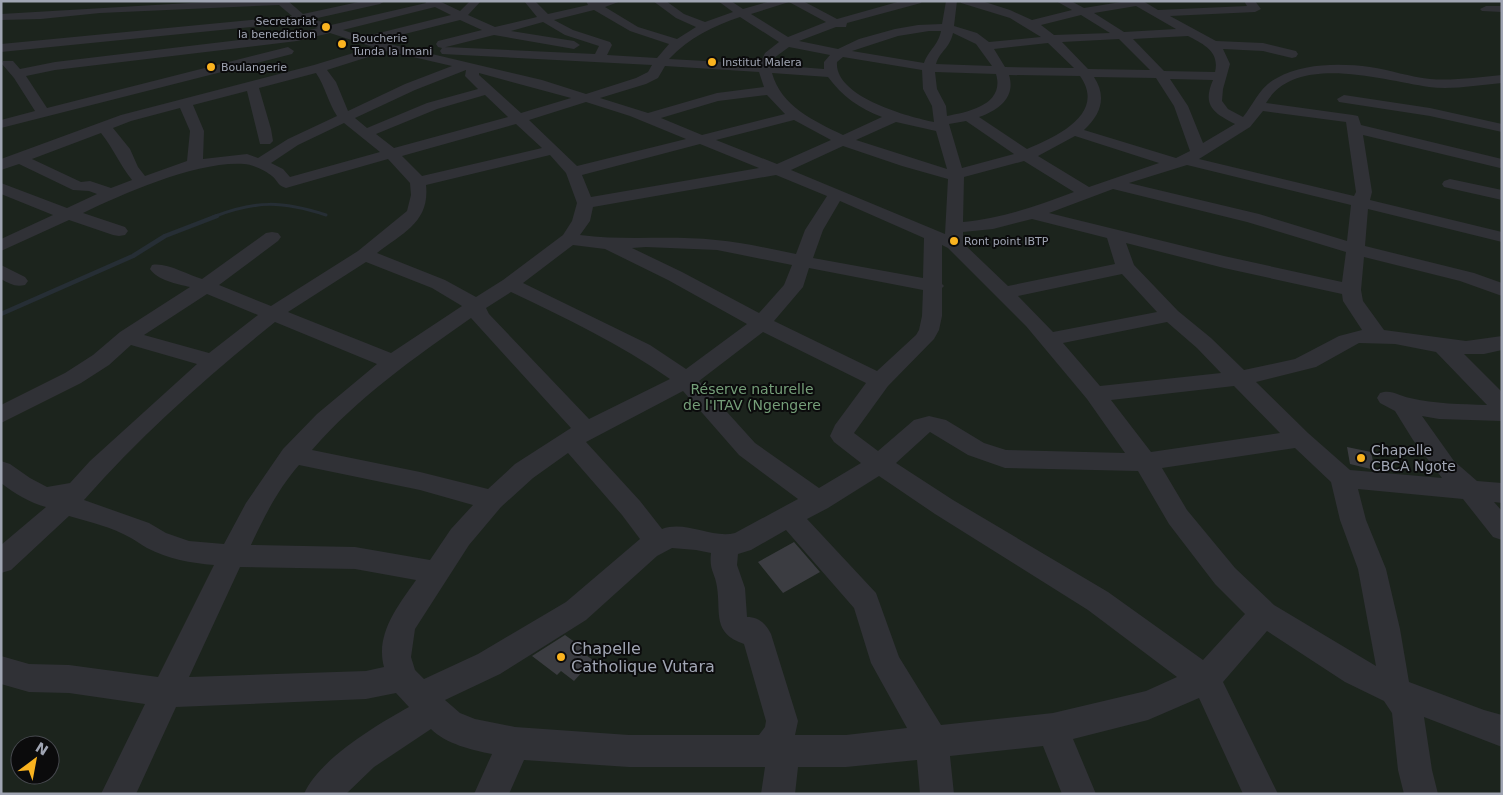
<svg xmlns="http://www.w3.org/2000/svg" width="1503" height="795" viewBox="0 0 1503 795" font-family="'DejaVu Sans',sans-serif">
<rect width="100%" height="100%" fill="#0f0f11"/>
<!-- green -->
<path fill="#1c241d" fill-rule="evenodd" d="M1,1H1502V794H1ZM20,745H50V775H20Z"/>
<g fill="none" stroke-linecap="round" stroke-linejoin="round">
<!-- stream-far1 -->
<path stroke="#262e35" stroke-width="3" d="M213,217C257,200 282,201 326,215"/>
<!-- stream -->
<path stroke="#262e35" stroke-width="4.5" d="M1,314L133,256L165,236L217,216"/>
</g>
<!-- building -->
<path fill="#3b3c41" d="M1347,447L1371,452L1375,470L1350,464Z
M794,542L820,572L783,593L758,562Z
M565,635L583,648L580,651L593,660L574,681L561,671L557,675L532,656Z"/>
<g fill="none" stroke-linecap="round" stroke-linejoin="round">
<!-- minor -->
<path fill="#303136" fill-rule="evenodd" d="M223,1H288L303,14L363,1H385L380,4L313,19L331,25L426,3L425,1H439L460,11L470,1H481L468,15L495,27L537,17L524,1H535L548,14L588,5L586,1H621L605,7L638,27L677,39L696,27L676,18L653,1H666L684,14L705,22L733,12L718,1H731L743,9L771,1H803L837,19L901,1H922L921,3L847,23L846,27H836L799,41L838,49L859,39L895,29L918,25L942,24L946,1H957L954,26L977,33L989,42L1041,37L1010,18L961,3L960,1L985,2L1010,10L1032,20L1072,10L1056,1H1071L1084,8L1127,1H1143L1158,10L1247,6L1244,1H1255L1261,9L1255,12L1170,16L1216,41L1263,43L1296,51L1298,54L1296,57L1292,58L1263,51L1223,49L1230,64L1223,89L1222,101L1228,109L1243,117C1254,104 1260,86 1277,78C1303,63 1341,63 1370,67C1390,70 1410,77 1430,79C1453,81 1478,77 1502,75V83C1478,85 1452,90 1429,87C1384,81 1296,52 1266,103L1353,115L1358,116L1361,125L1502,159V167L1500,168L1363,135L1372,192L1370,200L1502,232V242L1368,209L1365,246L1474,273L1502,283V296L1460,281L1364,257L1361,290L1363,301L1384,330L1466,341L1502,336V350L1484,354H1464L1502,392V421L1439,419L1422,416L1454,461L1477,481L1502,483V503L1494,502L1502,511V540L1493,537L1463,499L1358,489L1366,520L1386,569L1400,629L1409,682L1484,710L1502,715V747L1424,717L1432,770L1438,794H1404L1398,770L1392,713L1384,701L1345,682L1267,631L1223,682L1278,794H1243L1199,698L1148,720L1073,739L1096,794H1062L1043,746L950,756L954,794H920L917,760L846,767H798L795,794H761L765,767H629L524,760L509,794H474L492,754C472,750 446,744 431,729L374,767L346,794H304C318,760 378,724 409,707L396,693L366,699L176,707L136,794H101L145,704L69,693L29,692L1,684V656L29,664L69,665L158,677L214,565C191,563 168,559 147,548C141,545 137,541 131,538C112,527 90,522 69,516L11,570L1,573V545L46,507C30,503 14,493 1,483V461L10,464L30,478L47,487L70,483L90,461L197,364L131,345L109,365L81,383L1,423V405L65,373L93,355L120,332L190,287C177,284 157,280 150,269L152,265C166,262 188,275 202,279L266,233L272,232L278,233L281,237L278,241L219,285L271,306L358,251L407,211L411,195L410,183L388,159L286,188C278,186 278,181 272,176C266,171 251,164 244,164C197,161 125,193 83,213L125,227L128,231L125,235L119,236L113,235L69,220L1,251V239L53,215L1,194V183L67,208L97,194L89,191L73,190L19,164L1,170V159L121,115L314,65L373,47L330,33L297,41L55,70L26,76L47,108L288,47L294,51L292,54L1,128V120L35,111L14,78L2,64L3,61H13L20,69L55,62L297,33L318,28L300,22L1,52V44L292,16L279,5L100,13L41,19L1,20V14ZM789,2L826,22L788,37L751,14ZM1136,6L1176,29L1124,32L1094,13ZM435,7L451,15L363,37L343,30ZM594,10L630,31L669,44L657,58L607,55L612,45L610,42L573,30L554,20ZM1081,15L1110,33L1054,35L1041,25ZM740,17L779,42L765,53L760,64L669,59C689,38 713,26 740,17ZM460,20L482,30L438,41L436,44L438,47L442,48L494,35L574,49L580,45L574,41L511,31L543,22L565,35L599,46L595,54L446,47L442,48L440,51L442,54L652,65L648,72L636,78L586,94L542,80L377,41ZM929,31H941C938,46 929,49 924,63L852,51L898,36ZM953,33L976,44L992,66L936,64C940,51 950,48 953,33ZM1188,36C1203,44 1220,51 1215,72L1164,71L1133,39ZM1119,39L1150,70L1088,69L1062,42ZM1048,43L1074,68L1005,67L994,49ZM789,47L830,55L824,62V69L772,65L774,58ZM387,51L452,66L405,84L348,111L336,82L327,70ZM843,57L922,70L923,89L932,106L934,122C909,117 834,97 837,62ZM665,66L759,72L764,87L717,93L648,113L600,98L646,84L658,78ZM466,70L465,76L478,89L427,103L367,128L355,118L415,90ZM935,72L996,74C1005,104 970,112 947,116L946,106L937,89ZM316,73C325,86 328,102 337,116L288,139L258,158L247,154L203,159L204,131L193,105L247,91L260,144H270L273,141L271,129L259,88ZM479,73L571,98L521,113L479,75ZM772,73L828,77C842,96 860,109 882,117L843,135C814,121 781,106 772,73ZM1009,75L1080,76C1107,114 1056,137 1027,149L979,117C999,110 1016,97 1009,75ZM1094,77L1156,78L1174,106L1190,151L1176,158L1084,130C1101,114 1107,97 1094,77ZM1170,79L1213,80C1202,105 1213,113 1235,124L1203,143L1188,106ZM485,95L508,117L394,148L376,134L437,109ZM767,95L785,114L702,135L661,118L718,101ZM586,102L630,116L686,139L577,166L529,120ZM180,108L190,131L187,161L145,176L138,167L130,149L113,128L131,121ZM1263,111L1346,122L1356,192L1354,196L1199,159L1250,127ZM794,120L831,140L777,164L716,140ZM966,121L1014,154L962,168L949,124ZM896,122L936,131L947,169L856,140ZM344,123L380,152L290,177L283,169L271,163L298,145ZM516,124L542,148L422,176L402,156ZM101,133C113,148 120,165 132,180L111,188L90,181L81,182L32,159ZM1075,136L1159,163L1089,187L1038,156ZM700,144L759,168L591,197L582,175ZM843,146L902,166L948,179L945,234L791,170ZM550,155L566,173L577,203L572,221L563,235L503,280L476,297L445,280L377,253C403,233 430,222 426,185ZM1024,161L1074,192C1036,206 1004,218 963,222L964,177ZM1187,165L1351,205L1347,241L1259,214L1129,183ZM776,175L827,196L805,230L796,254C770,249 742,242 716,240C671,235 625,241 580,235L590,221L593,207ZM1113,189L1247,222L1346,252L1342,282L1224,256L1049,213ZM840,201L924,238L923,278L813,258L823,230ZM1032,219L1107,238L1115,264L1008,286L963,243V232L993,229ZM1126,243L1224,268L1342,294L1343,301L1362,330L1339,336L1295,359L1244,370L1211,338L1178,311L1134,265ZM573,245L605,249L668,280L747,324L686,369L650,345L523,283ZM942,245L948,248L1026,326L1087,399L1125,453L1006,450L984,443L946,420L929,416L914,420L878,451L854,433L888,386L934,339L939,330L942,316V288L944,286L942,284ZM646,247L717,250L792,265L784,285L759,313L682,272L632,248ZM366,262L432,288L462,306L391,353L288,312ZM809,268L923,290L922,316L919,330L916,335L877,371L774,321L803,287ZM1122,274L1157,312L1053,332L1018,296ZM511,292C566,318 620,344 670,379L589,419L489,314L486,308ZM207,294L258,315L209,353L144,335ZM471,318L571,428L515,464L488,489L420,472L312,450C358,397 414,358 471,318ZM275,322L377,364L317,414L283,449L246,503L224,544L189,541L166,533L149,523L84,500C141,435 208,376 275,322ZM1167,322L1197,348L1221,373L1100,386L1063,343ZM763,332L866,383L835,425L830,436L834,442L861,463L819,488L755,443L699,381ZM1359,343L1395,344L1436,352L1487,405C1461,404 1435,404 1410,398C1398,396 1392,389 1380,393L1377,398L1380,403L1395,411L1413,440L1442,478L1350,470L1308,433L1256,382L1316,367ZM1234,386L1280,433L1151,452L1111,400ZM683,391L739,455L798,499L735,533C712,539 686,520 662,529L640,501L586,442ZM930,432L968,455L1005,468L1138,471L1169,524L1215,584L1245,614L1203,660L1108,592L953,500L896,463ZM1295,448L1331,482L1340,520L1358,569L1376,666L1274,605L1235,568L1187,510L1162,468ZM568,453L622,515L640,539L566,602L478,654L424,679L415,670L411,657L415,629L469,545L501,507L533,478ZM299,465L420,490L473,505L451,529L430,560L355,547L251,545C264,517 278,489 299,465ZM879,476L935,514L1088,610L1177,677L1146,691L1053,713L941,725L899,657L876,593L807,519L828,508ZM786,530L854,608L871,663L907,728L846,735H795L798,721L771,634C766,624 759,617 747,617L745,588L737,565L738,554L751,550ZM672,548L696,550L711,553C709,571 715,572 717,587C721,614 712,633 744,644L766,721L765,727L759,735H629L515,727L475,719L460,713L445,700L500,674L586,620L657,556ZM240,567L355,569L416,580C398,606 375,634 384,667L366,671L189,677Z
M1486,6H1502V12L1482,11L1480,9Z
M1344,95L1430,108L1502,124V132L1430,116L1339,102L1337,99Z
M1450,179L1502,190V200L1444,187L1442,184L1444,181Z
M1,265L25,277L28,281L25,285C15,287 10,284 1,279Z"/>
</g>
<!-- markers -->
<g fill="#fab31f" stroke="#0b0b0c" stroke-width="2">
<circle cx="326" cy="27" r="5"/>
<circle cx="342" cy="44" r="5"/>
<circle cx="712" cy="62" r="5"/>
<circle cx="211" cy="67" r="5"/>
<circle cx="954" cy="241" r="5"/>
<circle cx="1361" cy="458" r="5"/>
<circle cx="561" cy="657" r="5"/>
</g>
<g text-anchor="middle" stroke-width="4" stroke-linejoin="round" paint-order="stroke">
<!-- far-poi labels -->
<g font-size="11" fill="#a0a5b3" stroke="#0b0b0c" text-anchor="start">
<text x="316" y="25" text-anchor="end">Secretariat<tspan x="316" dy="13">la benediction</tspan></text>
<text x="352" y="42">Boucherie<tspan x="352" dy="13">Tunda la Imani</tspan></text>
<text x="722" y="66">Institut Malera</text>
<text x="221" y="71">Boulangerie</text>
<text x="964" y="245">Ront point IBTP</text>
</g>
<!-- park labels -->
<g font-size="14" fill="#759f79" stroke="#0b0b0c">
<text x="752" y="394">Réserve naturelle<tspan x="752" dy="16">de l'ITAV (Ngengere</tspan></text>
</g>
<!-- poi labels -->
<g font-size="14" fill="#a0a5b3" stroke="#0b0b0c" text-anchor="start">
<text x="1371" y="455">Chapelle<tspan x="1371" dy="16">CBCA Ngote</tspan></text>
</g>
<!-- near-poi labels -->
<g font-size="16" fill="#a0a5b3" stroke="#0b0b0c" text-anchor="start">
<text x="571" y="654">Chapelle<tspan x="571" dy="18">Catholique Vutara</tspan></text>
</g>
</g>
<!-- border -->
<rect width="1503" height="795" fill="none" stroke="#a0a5b3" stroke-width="5"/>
<!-- north arrow -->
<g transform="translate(35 760) rotate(32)"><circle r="24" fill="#0b0b0c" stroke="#47494f"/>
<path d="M0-4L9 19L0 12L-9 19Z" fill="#fab31f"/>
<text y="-8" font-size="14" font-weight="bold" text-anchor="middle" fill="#a0a5b3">N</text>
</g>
</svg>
